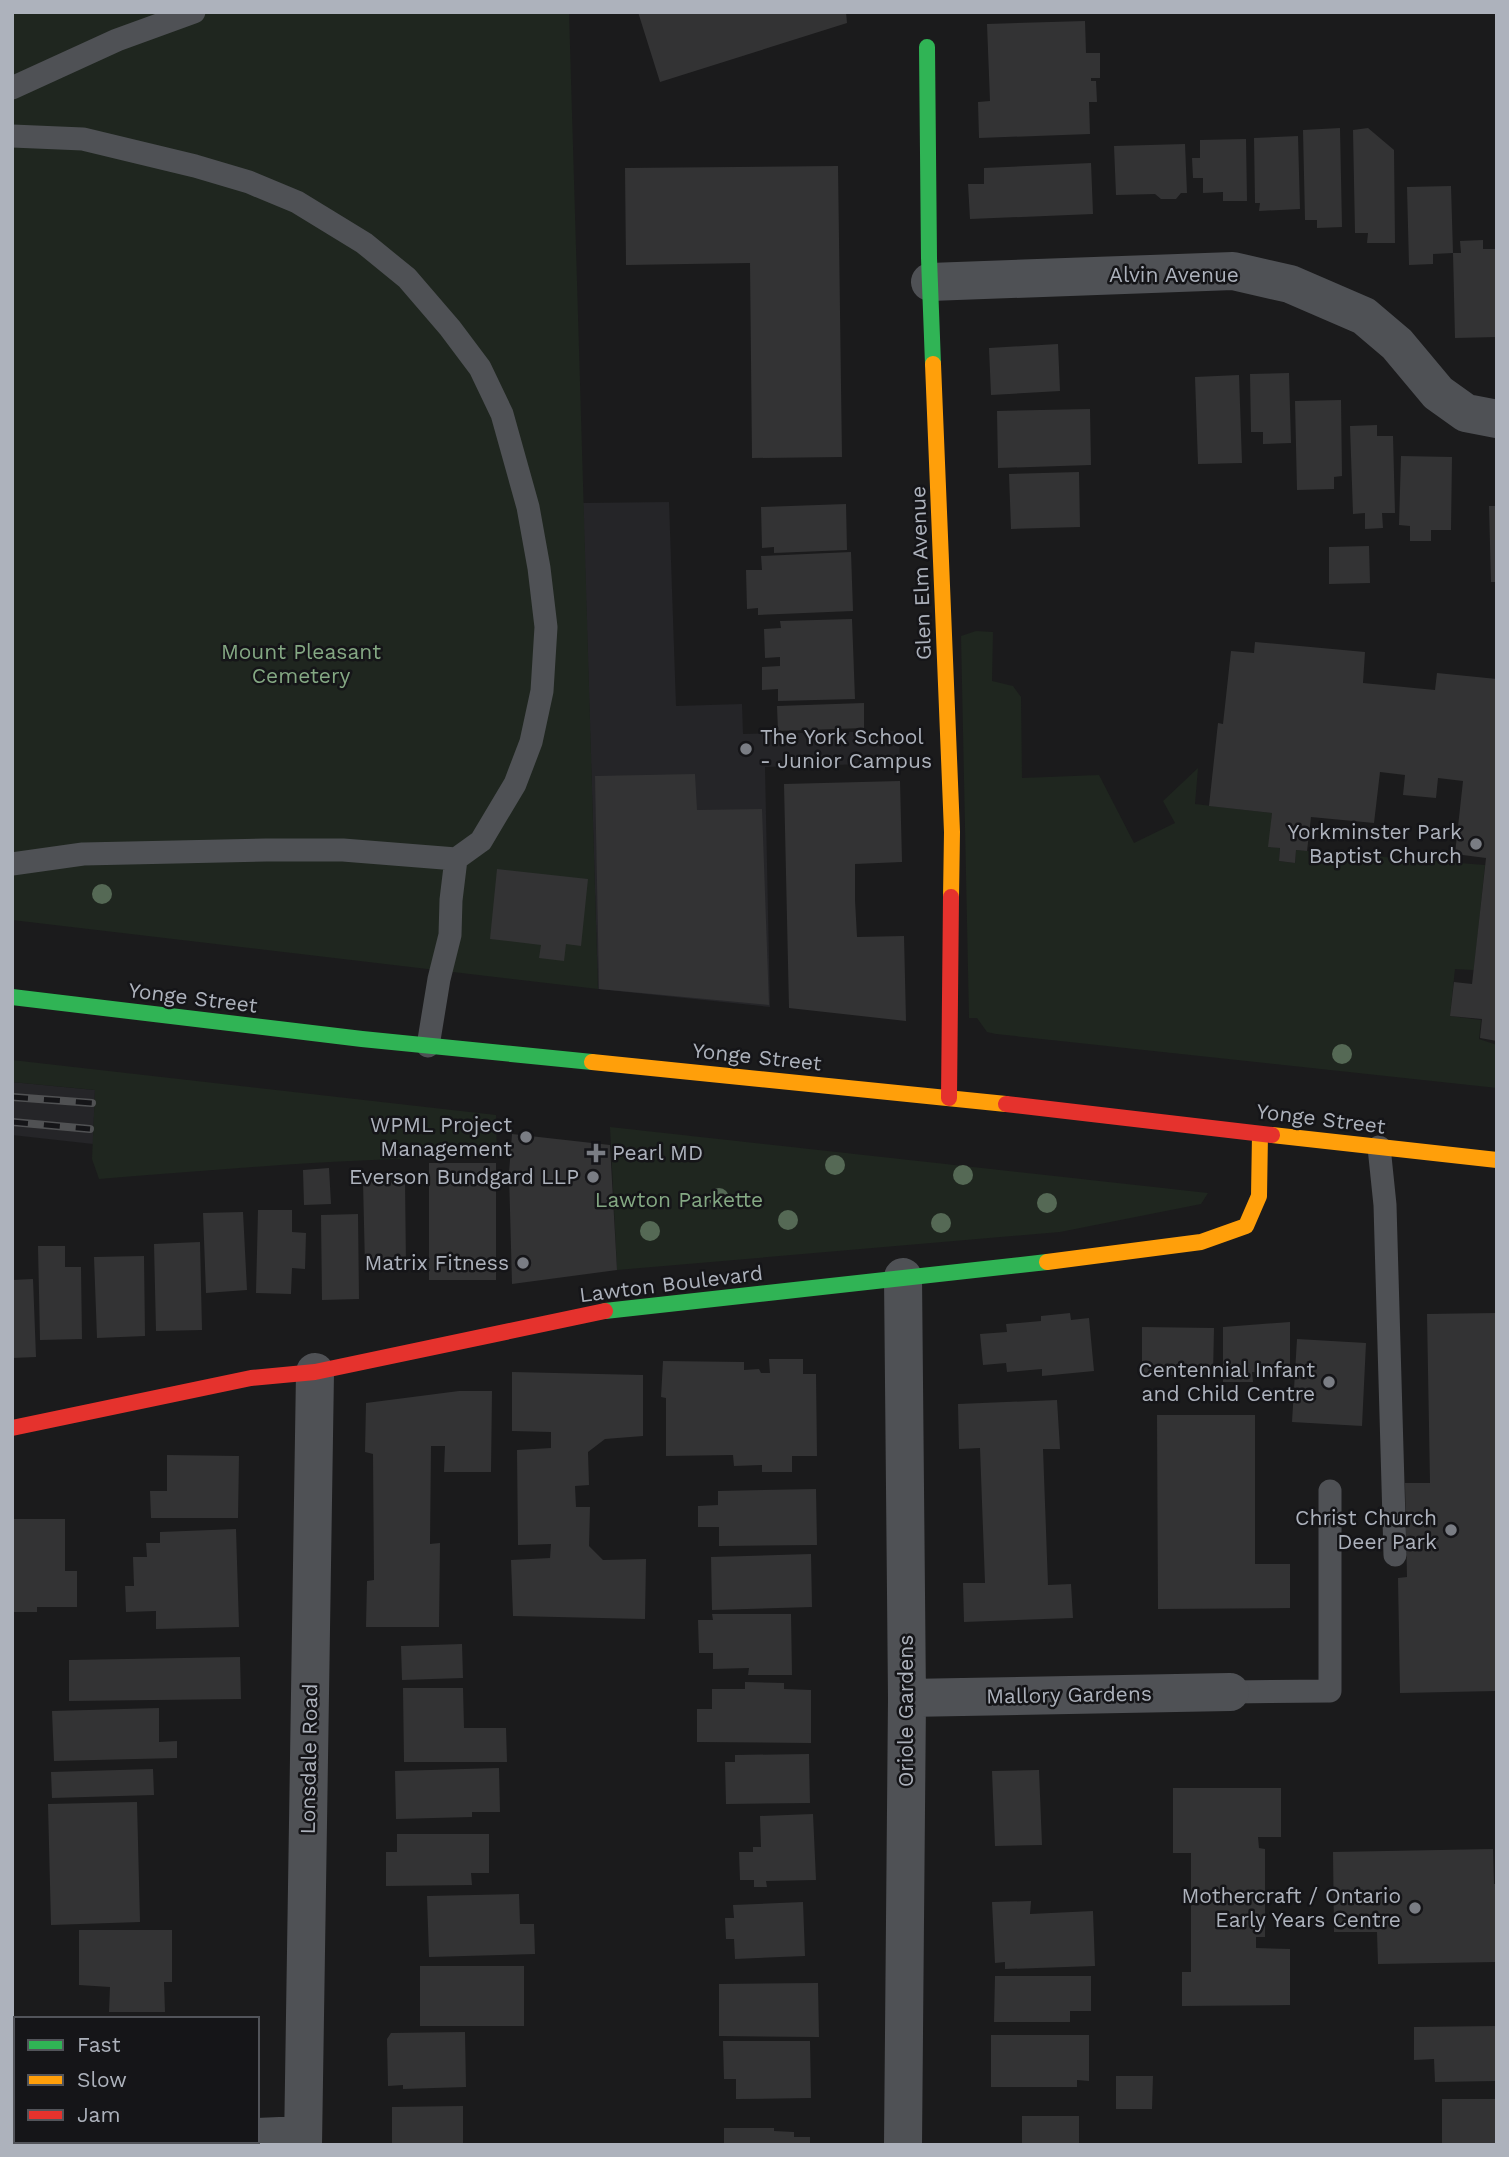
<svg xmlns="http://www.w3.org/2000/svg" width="1509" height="2157" viewBox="0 0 1509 2157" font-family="'Work Sans',sans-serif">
<rect width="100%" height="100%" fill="#1b1b1c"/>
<!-- built -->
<path fill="#252528" d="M669,502L676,706L742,704L743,734L899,731L900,763L765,767L770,1007L598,989L583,503Z
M12,1082L95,1090L93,1144L12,1135Z"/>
<!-- green -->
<path fill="#1f261f" d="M12,12H569L598,989L12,920Z
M976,631L993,632L992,681L1013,686L1021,697L1022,778L1099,775L1134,843L1175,823L1163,801L1198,768L1195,804L1272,813L1269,847L1280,848L1279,861L1295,863L1296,850L1485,865L1474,970L1455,969L1450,1016L1481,1020L1479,1039L1497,1045V1088L996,1034L987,1032L977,1018H969L961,636Z
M12,1060L496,1115L497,1158C364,1156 232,1169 99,1179L92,1159L95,1090L12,1082Z
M610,1127L1208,1193L1201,1204L1060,1232L617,1270Z"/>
<!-- building -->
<path fill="#333334" d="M638,12H846L847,23L660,82Z
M1085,21L1086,53H1100V78H1091V81H1096L1097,102H1089L1090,134L979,138L978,102L990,101L987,24Z
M1340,128L1342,227L1317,228V220H1305L1303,130Z
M1368,128L1394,150L1395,243H1367L1368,233H1355L1353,130Z
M1298,136L1300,209L1259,211L1260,203H1255L1254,138Z
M1246,139L1247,201H1223V192L1203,193V178H1193L1192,158H1200V140Z
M1185,144L1187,193H1181L1176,199H1161L1155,194L1116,195L1114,146Z
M1091,163L1093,214L970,219L968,184H984V168Z
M838,166L842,457L752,458L750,263L626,265L625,168Z
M1451,186L1453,253L1433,254V264L1409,265L1407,187Z
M1483,240V249H1497V337L1455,338L1453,253H1461L1460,241Z
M1058,344L1060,391L991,395L989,348Z
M1289,373L1291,443L1263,444V432H1251L1250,374Z
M1239,375L1242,463L1198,464L1195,377Z
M1341,400L1342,476L1334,477V489L1297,490L1295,401Z
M1090,409L1091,465L998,468L997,411Z
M1377,425V436H1393L1395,513H1382L1383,528L1365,529V513L1353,514L1350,426Z
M1401,456L1452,457L1451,530H1431V541H1410V526L1399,525Z
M1079,472L1080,527L1011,529L1009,474Z
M846,504L847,550L774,553V547L762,548L761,507Z
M1489,506H1497V582H1491Z
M1369,546L1370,583L1329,584V547Z
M851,552L853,611L758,615V608L747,609L746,570H762L761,556Z
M852,619L855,699L778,701V689L762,690V667L780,666V657L765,658L764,629L781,628L780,621Z
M1255,642L1365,652L1363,683L1435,690L1437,673L1497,679V1041L1480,1038L1482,1019L1450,1016L1454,982L1472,984L1486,858L1455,854L1463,781L1438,778L1436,798L1403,795L1405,775L1380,772L1374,823L1311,817L1307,851L1296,850L1295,863L1279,861L1280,848L1268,847L1272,813L1209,806L1218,723L1223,724L1231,651L1254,653Z
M864,703V728L778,731L777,706Z
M695,774L697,810L762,809L769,1005L599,989L595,776Z
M900,781L902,862L855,864V900L857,937L904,936L906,1021L789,1008L784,784Z
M497,869L588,879L581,946L566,944L564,961L539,958L541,945L490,939Z
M512,1134L610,1145L617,1270L512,1284L509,1173Z
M429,1163H496V1280H429Z
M329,1168L331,1204L304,1205L303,1170Z
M405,1180L406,1267H365L363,1181Z
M258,1210H292V1232L306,1233L305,1269L292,1268L291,1294L256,1293Z
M243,1212L247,1290L206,1293L203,1213Z
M358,1214L359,1299L322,1300L321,1215Z
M200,1242L202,1330L156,1331L154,1244Z
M38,1246H65V1267H81L82,1339L40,1340Z
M144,1256L145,1336L97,1338L94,1257Z
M33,1279L36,1357L12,1358V1280Z
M1070,1313L1071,1320L1089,1318L1094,1371L1042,1376V1369L1007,1372L1006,1363L983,1365L980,1334L1007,1332L1006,1324L1041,1321V1316Z
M1497,1313V1691L1400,1693L1398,1578L1407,1577L1405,1483H1430L1427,1314Z
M1290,1322V1372H1252L1253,1382H1223V1327Z
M1142,1327L1214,1328L1213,1375H1142Z
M1297,1339L1366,1343L1362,1426L1292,1422Z
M769,1359H803V1374H816L817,1456H792V1472H762V1465L734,1466L733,1455L666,1456V1398L661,1397L663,1361L744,1362V1370L759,1369L761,1373H770Z
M512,1372L643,1375V1436L605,1439L588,1452L589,1485L575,1486L576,1507H590L589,1546L603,1560L646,1559L645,1619L513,1616L511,1560L550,1558L551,1544L518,1545L517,1450L551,1448V1432L512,1431Z
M459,1391H492L491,1472H444L445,1446H431L430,1544L440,1543L439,1627H366L367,1581L374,1580L373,1454L365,1452L366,1403Z
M1057,1400L1060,1449H1043L1048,1585L1071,1584L1073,1618L964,1622L963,1583H985L980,1448L959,1449L958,1404Z
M1157,1415H1255V1564H1290V1608L1158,1609Z
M167,1455L239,1456L238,1518H151L150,1491H167Z
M816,1489L817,1545L719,1546V1527H698V1506L718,1505V1491Z
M12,1519H65V1571H77V1607H37V1612H12Z
M236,1529L239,1627L156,1629V1611L126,1612L125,1586H134L133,1557H147L146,1543H160V1532Z
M811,1554L812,1607L712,1610L711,1557Z
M712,1614H791L792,1675H748L749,1668L713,1669V1653H699L698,1620H713Z
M462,1644L463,1678L402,1680L401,1646Z
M240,1657L241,1699L69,1701V1660Z
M745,1682L784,1683V1689L811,1690V1743L697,1742V1709H712V1689H745Z
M403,1688H463L464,1728H506L507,1762H404Z
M159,1708V1742L177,1741V1758L54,1761L52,1711Z
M809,1754L810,1803L726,1804L725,1762H735V1755Z
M499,1768L500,1812H472V1817L396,1819L395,1771Z
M153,1769L154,1795L52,1798L51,1772Z
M1039,1770L1042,1845L995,1846L992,1771Z
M1173,1788H1281V1837H1258L1259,1848L1265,1849V1937H1256V1948L1290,1949V2005L1182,2006V1972H1191V1853H1173Z
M137,1802L140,1922L51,1925L48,1804Z
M813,1814L816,1880L766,1881L767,1887H754V1880H740L739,1852H753V1847H761L760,1816Z
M397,1834H489V1873H471L472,1885L386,1886V1852H397Z
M1493,1849L1494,1884H1497V1962L1378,1964L1377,1932H1334L1333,1852Z
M519,1894L520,1924H534L535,1954L429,1957L427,1896Z
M1031,1901L1030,1914L1093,1911L1095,1966L1005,1969V1962L995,1963L992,1902Z
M803,1902L805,1956L735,1959L734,1939H726L725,1918H734L733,1905Z
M79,1930H172V1982H164L165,2012H109L110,1987L79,1985Z
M420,1966H524V2026H420Z
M995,1976H1091V2011H1070V2022H994Z
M818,1983L819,2037L719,2036V1984Z
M12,2020H16V2048H12Z
M1497,2026V2081L1435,2082L1434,2059L1414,2060V2027Z
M465,2032L466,2087L403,2089V2085L388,2086L387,2039L391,2033Z
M991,2035H1089V2081L1077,2080V2087H991Z
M723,2041H810L811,2098L736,2099V2079H724Z
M1116,2076H1153L1152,2109H1116Z
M1442,2099H1497V2145H1442Z
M463,2106V2145H392V2107Z
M1022,2116H1079V2145H1022Z
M724,2128H774V2131L794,2132V2137H810V2145H724Z"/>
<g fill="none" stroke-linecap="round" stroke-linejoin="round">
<!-- lane -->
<path stroke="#4f5155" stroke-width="23" d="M12,88L117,40L194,12
M12,136L83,139L195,166L249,182L297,202L364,243L407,278L450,328L480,368L502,414L528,507L539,568L546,627L542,691L531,742L515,784L481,841L456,859
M12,864L83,854L266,850H343L456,859L451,900L450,935L439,979L428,1046
M1379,1147L1385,1205L1395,1555
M1230,1692L1330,1691V1491"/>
<!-- street -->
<path stroke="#4f5155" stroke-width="38" d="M930,282L1233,271L1290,284L1364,316L1397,344L1438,393L1466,413L1497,419
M907,1698L1230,1692
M257,2137L303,2135
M12,2143L93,2141
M303,2145L315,1372
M903,2145L907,1698L903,1277"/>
<!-- fast -->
<path stroke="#30b455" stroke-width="16" d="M927,47L929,258L933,364
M12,997L362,1039L592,1062
M605,1311L1047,1262"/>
<!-- slow -->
<path stroke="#ff9f0a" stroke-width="16" d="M933,364L952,832L951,897
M592,1062L1006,1104
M1272,1135L1497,1160
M1047,1262L1201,1242L1246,1226L1259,1196L1260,1134"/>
<!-- jam -->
<path stroke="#e5322d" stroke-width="16" d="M949,1098L951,897
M1006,1104L1272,1135
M12,1428L251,1378L315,1372L605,1311"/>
<!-- rail casing -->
<g stroke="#505153" stroke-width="8">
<path id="rail" d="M12,1097L92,1103
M12,1122L90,1129"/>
</g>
<!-- rail -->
<use href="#rail" stroke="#151518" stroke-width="5" stroke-dasharray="16" stroke-linecap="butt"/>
</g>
<!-- trees -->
<g fill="#556955">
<circle cx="102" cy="894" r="10"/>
<circle cx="1342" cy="1054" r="10"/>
<circle cx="835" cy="1165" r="10"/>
<circle cx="963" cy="1175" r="10"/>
<circle cx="719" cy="1198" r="10"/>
<circle cx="1047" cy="1203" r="10"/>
<circle cx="788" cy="1220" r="10"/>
<circle cx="941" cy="1223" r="10"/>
<circle cx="650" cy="1231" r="10"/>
</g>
<!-- markers -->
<g fill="#7a7d84" stroke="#151518" stroke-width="2.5">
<circle cx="746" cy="749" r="7"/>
<circle cx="1476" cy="844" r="7"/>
<circle cx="526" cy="1137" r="7"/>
<path d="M592.5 1142.5h7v7h7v7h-7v7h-7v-7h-7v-7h7z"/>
<circle cx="593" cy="1177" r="7"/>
<circle cx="523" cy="1263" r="7"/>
<circle cx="1329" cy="1382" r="7"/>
<circle cx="1451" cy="1530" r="7"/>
<circle cx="1415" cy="1908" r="7"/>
</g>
<g text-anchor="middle" stroke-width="5" stroke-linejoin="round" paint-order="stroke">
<!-- street labels -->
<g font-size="21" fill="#adb2bc" stroke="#151518">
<text x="1174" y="282">Alvin Avenue</text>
<text transform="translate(921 573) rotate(-92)" y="7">Glen Elm Avenue</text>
<text transform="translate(193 998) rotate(7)" y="7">Yonge Street</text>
<text transform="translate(757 1057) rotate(6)" y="7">Yonge Street</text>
<text transform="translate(1321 1119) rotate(7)" y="7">Yonge Street</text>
<text transform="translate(671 1284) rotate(-7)" y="7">Lawton Boulevard</text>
<text transform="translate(1069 1695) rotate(-1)" y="7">Mallory Gardens</text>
<text transform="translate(906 1711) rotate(-90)" y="7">Oriole Gardens</text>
<text transform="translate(309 1759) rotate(-89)" y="7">Lonsdale Road</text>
</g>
<!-- park labels -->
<g font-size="21" fill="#84a883" stroke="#151518">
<text x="301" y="659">Mount Pleasant<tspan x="301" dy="24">Cemetery</tspan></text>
<text x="679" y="1207">Lawton Parkette</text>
</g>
<!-- poi labels -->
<g font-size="21" fill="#adb2bc" stroke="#151518" text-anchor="end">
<text x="760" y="744" text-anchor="start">The York School<tspan x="760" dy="24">- Junior Campus</tspan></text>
<text x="1462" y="839">Yorkminster Park<tspan x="1462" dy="24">Baptist Church</tspan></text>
<text x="512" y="1132">WPML Project<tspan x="512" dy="24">Management</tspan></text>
<text x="612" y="1160" text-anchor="start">Pearl MD</text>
<text x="579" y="1184">Everson Bundgard LLP</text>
<text x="509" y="1270">Matrix Fitness</text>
<text x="1315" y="1377">Centennial Infant<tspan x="1315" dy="24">and Child Centre</tspan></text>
<text x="1437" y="1525">Christ Church<tspan x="1437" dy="24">Deer Park</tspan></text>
<text x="1401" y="1903">Mothercraft / Ontario<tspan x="1401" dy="24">Early Years Centre</tspan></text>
</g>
</g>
<!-- border -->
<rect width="1509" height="2157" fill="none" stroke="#adb2bc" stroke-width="28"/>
<!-- legend -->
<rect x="14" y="2017" width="245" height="126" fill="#151518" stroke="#52545a" stroke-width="2"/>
<rect x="28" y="2040" width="35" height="10" fill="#30b455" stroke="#52545a" stroke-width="2"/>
<text x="77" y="2052" font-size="21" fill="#adb2bc">Fast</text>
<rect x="28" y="2075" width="35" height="10" fill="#ff9f0a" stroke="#52545a" stroke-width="2"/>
<text x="77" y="2087" font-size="21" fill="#adb2bc">Slow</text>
<rect x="28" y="2110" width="35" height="10" fill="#e5322d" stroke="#52545a" stroke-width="2"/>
<text x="77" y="2122" font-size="21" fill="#adb2bc">Jam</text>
</svg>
